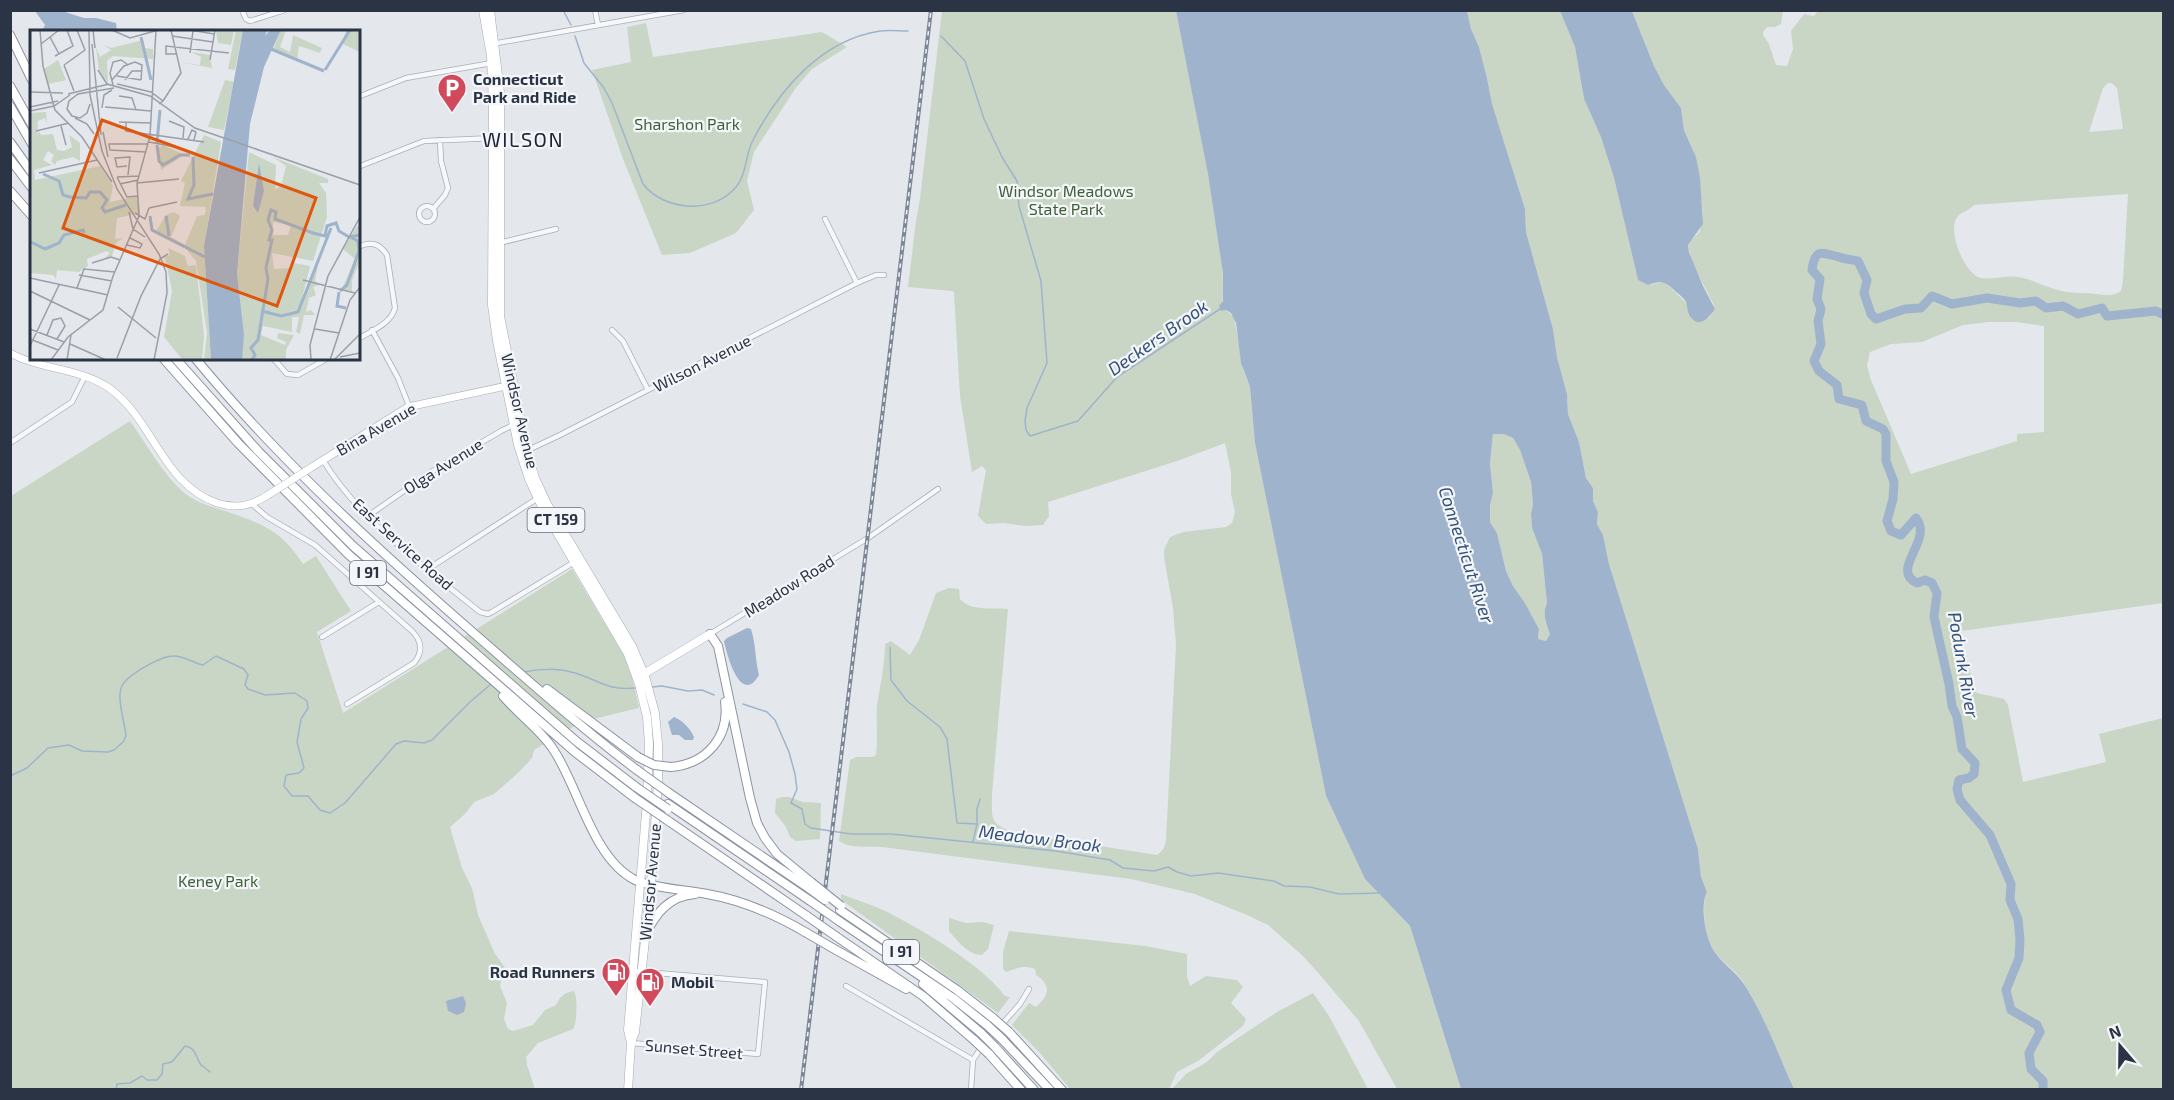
<svg xmlns="http://www.w3.org/2000/svg" width="2174" height="1100" viewBox="0 0 2174 1100" font-family="'Exo 2',sans-serif">
<rect width="100%" height="100%" fill="#e4e7ec"/>
<!-- green -->
<path fill="#c9d6c5" fill-rule="evenodd" d="M942,11H1176C1189,77 1204,143 1214,210C1219,244 1227,277 1221,311L1226,310L1234,317L1243,370L1250,387L1255,443L1326,796L1365,879L1410,926L1461,1089H1397L1359,1021L1320,975L1304,957L1268,925L1247,915L1195,894L1131,879L882,847C868,846 851,849 839,841L850,760L856,757H873L876,755C878,739 876,722 877,706C880,685 885,665 885,644L891,641L910,655L919,640L936,593L949,588L959,589L960,599C971,612 993,607 1008,609L992,794C992,821 989,824 1017,833L1157,855C1163,851 1165,847 1166,840L1176,645L1173,608L1164,557V550L1170,537L1183,532L1226,527L1232,523L1235,512L1231,494V472L1225,443L1177,461L1048,502L1049,516L1043,525L1025,526L1004,523L986,524L978,516L986,470L982,466L972,472L960,396L954,292L952,291L908,287L916,221L920,199Z
M1467,11H1560L1575,47L1584,99L1601,137L1614,178L1638,280L1648,285L1665,282L1686,303L1709,318L1714,305C1706,289 1690,262 1688,244L1700,231L1703,214L1696,157L1684,130L1681,108L1664,85L1654,66L1632,11H1783L1781,24L1775,27H1767L1763,32V35L1769,44L1776,65L1787,66L1793,49L1791,31L1804,14L1814,16L1818,11H2163V603L1961,631L1973,686L1977,693L2004,699L2008,705L2023,782L2106,762L2099,734L2163,718V1089H1794C1778,1053 1763,1014 1742,980C1733,967 1718,960 1711,946C1705,931 1701,906 1707,892L1701,877L1698,849L1609,564L1603,535L1597,524L1598,512L1593,501V488L1586,478L1579,442L1568,414L1567,394L1557,357L1553,329L1526,232L1525,209L1492,105L1487,78L1479,47L1471,29ZM2108,83H2112L2117,88L2123,129L2089,132L2103,88ZM2128,194L2123,280L2121,291C2112,297 2105,295 2095,294C2082,292 2070,294 2058,290C2046,287 2035,281 2023,278C2009,274 1995,280 1981,278C1965,275 1948,232 1956,219C1959,212 1969,211 1974,205ZM1989,322H2016L2044,326V432L2017,434V441L1911,474L1871,380L1867,366L1870,352L1891,344L1922,342L1963,325Z
M646,23L653,57L822,32L847,47L812,69L795,89L754,152L747,181L754,210L736,233L690,253L662,255L623,159L592,70L631,62L627,27Z
M130,421C147,444 166,481 190,497C201,504 213,507 225,511C261,523 282,531 303,564L316,556L351,611L317,632L343,713L572,569L629,664L639,708L581,722L534,750L532,758L517,774L494,794L474,802L465,814L450,827L462,868L472,888L478,915L495,954L506,969L502,975L500,986L507,1003L504,1019L508,1029L513,1031L533,1025L545,1010L556,1005L560,998L566,993L574,991C578,998 577,1024 573,1029L538,1043L526,1057L527,1065L535,1089L11,1090V496Z
M1504,433L1513,438L1520,450L1531,482L1533,504L1531,514L1532,528L1542,554L1547,603C1542,614 1546,623 1550,634L1546,641L1538,639L1539,629L1525,603L1513,586L1506,571L1497,533L1490,522V505L1493,493L1490,463L1493,434Z
M782,797H789L803,802L821,803L820,839L796,841L790,837L786,827L775,813L776,799Z
M841,894C858,901 877,906 893,915C926,932 984,967 1005,996L1010,997L998,1013L847,904L841,899Z
M949,918L966,923L983,922L994,925L988,949L982,955C968,955 958,941 949,931Z
M1009,931L1145,946L1187,954V976L1190,986L1206,976L1237,980L1243,987L1231,1003L1246,1019L1243,1026L1198,1061L1177,1072L1169,1089H1070L1040,1053L1012,1025L1029,1003L1036,1007C1049,996 1052,985 1036,975L1035,969C1023,965 1018,968 1006,972L1003,969V952Z
M1313,993L1329,1016L1368,1089H1172L1186,1074L1207,1062L1217,1052L1277,1012Z"/>
<!-- water -->
<path fill="#9fb4cc" fill-rule="evenodd" d="M35,11H62L84,18H96L116,23L117,31H45L43,29L45,25Z
M1176,11H1467L1471,29L1479,47L1487,78L1492,104L1525,209L1526,232L1553,329L1557,357L1567,394L1568,414L1579,442L1586,478L1593,488V501L1598,512L1597,524L1603,535L1609,564L1698,849L1701,877L1707,892C1700,906 1705,931 1711,946C1718,961 1735,970 1744,984C1765,1017 1778,1054 1794,1089H1461L1410,926L1365,879L1326,796L1255,443L1250,387L1241,363L1236,323L1231,313L1226,310L1221,311L1219,306L1223,301V273L1208,174ZM1493,434H1504L1513,438L1520,450L1531,482L1533,504L1531,514L1532,528L1542,554L1547,603C1542,614 1546,623 1550,634L1546,641L1538,639L1539,629L1525,603L1513,586L1506,571L1497,533L1490,522V505L1493,493L1490,463Z
M1560,11H1632L1654,66L1664,85L1681,108L1684,130L1696,157L1700,178L1703,224L1688,245L1689,252L1703,286L1715,309C1709,317 1699,330 1690,316C1687,312 1688,307 1686,302C1684,298 1680,295 1676,292C1666,282 1662,280 1648,285L1638,280L1614,178L1601,137L1584,99L1575,47Z
M747,628L751,629C756,644 755,660 759,675C741,706 727,656 724,641L727,638Z
M674,717C682,720 691,729 694,737L693,740H685L679,735H672L668,722Z
M463,996L466,1003L464,1012L457,1015L448,1011L446,1001Z"/>
<g fill="none" stroke-linecap="round" stroke-linejoin="round">
<!-- stream -->
<path stroke="#9fb4cc" stroke-width="1.5" d="M563,10L571,25
M575,36L584,63L604,88L612,103L643,184C664,211 713,215 736,187C747,174 745,155 753,140C779,90 821,40 880,31C889,30 899,31 908,31
M941,36L965,61L984,119L1002,157L1017,181L1019,206L1041,281L1047,363L1027,408L1025,421L1026,430L1030,436L1078,421L1117,377L1220,309
M890,647L891,680L907,701L940,727L947,739L957,823L977,824L973,842
M524,672C538,669 557,668 571,672C597,678 604,691 635,688
M652,687L662,686L688,691L702,690L714,695
M743,704L767,712L775,720L789,752L795,774L797,789L791,803L802,809L805,824L811,828L851,834H891L1056,851L1110,860L1123,868L1154,871L1168,867L1177,872L1191,876L1218,873L1274,881L1284,886L1310,887L1339,894L1379,893
M10,776L27,768L48,748L69,745L82,751L108,752L114,750L123,742L126,736C125,723 116,698 122,686C127,675 161,656 173,656C182,655 194,663 203,665L216,656L244,669L248,675L245,685L248,689L265,695L295,693L307,701L308,708L301,719L297,742L304,768L299,773L286,775L284,786L292,796H308L320,810L330,813L345,803L396,744L404,741L424,743L432,740L470,702L491,684
M977,824V809L980,799
M116,1090L117,1084L130,1083L142,1076L147,1080H157L162,1074L163,1064L172,1062L185,1046C197,1048 195,1057 201,1065C204,1067 207,1069 210,1072"/>
<!-- river -->
<path stroke="#9fb4cc" stroke-width="9" d="M2043,1090V1081L2031,1069L2029,1053L2040,1032L2037,1025L2011,1010L2006,990L2019,958L2020,940L2018,919L2010,900L2011,884L1990,835L1960,800L1957,789L1959,780L1969,778L1974,774L1975,763L1962,749L1957,717L1952,706L1949,684L1934,617L1937,593L1932,583L1925,580L1917,583C1889,570 1934,540 1916,518L1901,535L1891,531L1887,521L1893,499L1894,482L1886,461V434L1883,429L1866,421L1862,405L1839,399L1837,385L1819,371L1814,361L1821,344L1818,321L1821,309L1817,299L1820,279L1812,270C1815,247 1822,253 1839,257C1845,259 1852,260 1858,261L1867,280L1864,293L1871,314L1876,319L1905,309L1921,308L1932,296L1952,304L1987,298L2020,303L2036,301L2046,308L2063,306L2078,314L2102,308L2107,316L2156,311L2164,315"/>
<!-- street casing -->
<g stroke="#a9aeb7" stroke-width="6">
<path id="street" d="M242,10L246,19L250,21L285,10
M595,10L598,25
M492,44L684,10
M358,97L406,78L492,63
M358,167L424,141L495,138
M419 214a8 8 0 1 1 16 0a8 8 0 1 1-16 0Z
M433,209L445,195L448,188L441,161L440,140
M825,219L857,283
M499,243L556,229
M358,247C371,241 379,243 387,255L395,308C391,324 371,331 358,339
M372,330L398,378L409,406
M612,330L623,341L648,390
M273,358L287,374L298,375L328,358
M10,443L72,402L85,376
M526,451L558,436L857,283L876,275H884
M323,460C358,519 427,569 480,612L488,614L492,612L576,561
M252,504L267,517L315,545L412,631C422,641 423,652 414,663L347,704
M368,516L431,472L501,431L515,424
M428,569L538,498
M710,634L868,538L938,489
M322,637L379,602
M846,986L973,1060
M988,1040L1020,1004L1029,989
M631,1043L758,1054L765,982L633,971
M971,1090L973,1060L982,1046"/>
</g>
<!-- secondary casing -->
<g stroke="#a9aeb7" stroke-width="8">
<path id="secondary" d="M10,353C41,370 80,368 109,388C153,419 162,484 217,503C236,509 251,506 268,495
M312,467L408,407L511,385"/>
</g>
<!-- primary casing -->
<g stroke="#a3abb8" stroke-width="9">
<path id="primary" d="M483,10L491,56L493,106L492,305L497,341L518,445L529,479L542,507L628,654L639,684L647,717L649,744L647,801L628,1030L631,1043L628,1090
M490,10L500,92V316L527,452L535,478L547,504L632,646L645,676L655,713L658,744V782L651,885L635,1032L631,1042
M642,675L710,634"/>
</g>
<!-- highway casing -->
<g stroke="#8b94a3" stroke-width="10">
<path id="highway" d="M10,35L32,80
M10,86L32,125
M10,106L32,144
M10,142L32,173
M10,159L32,188
M10,191L32,216
M163,358L238,443L348,554L575,752L635,798
M175,358L259,452L353,546L576,741L636,787
M195,358C280,461 377,549 477,636C529,681 581,728 637,770
M710,634L718,646L750,798L757,823L765,838L777,854L811,882
M547,689L638,757
M503,696C519,715 540,729 553,749C579,787 592,858 635,880C652,888 687,890 707,894C742,900 774,914 805,932
M671,767C706,764 730,737 725,702
M669,793L810,889
M668,804L809,900
M667,820L807,916
M840,910L957,990L993,1018
M839,921L953,998L987,1025
M645,935C656,913 669,896 695,894
M837,937L923,996L974,1040
M836,950L906,989
M923,984L981,1033
M1009,1032L1062,1090
M1002,1039L1050,1090
M995,1047L1034,1090
M989,1054L1021,1090"/>
</g>
<!-- street -->
<use href="#street" stroke="#f7f8fa" stroke-width="4.5"/>
<!-- secondary -->
<use href="#secondary" stroke="#fff" stroke-width="7"/>
<!-- primary -->
<use href="#primary" stroke="#fff" stroke-width="8"/>
<!-- highway -->
<use href="#highway" stroke="#fff" stroke-width="8"/>
<!-- rail casing -->
<g stroke="#7d8696" stroke-width="4">
<path id="rail" d="M801,1090L931,10"/>
</g>
<!-- rail -->
<use href="#rail" stroke="#f4f6f9" stroke-width="1.5" stroke-dasharray="4.5" stroke-linecap="butt"/>
<!-- secondary-bridge casing -->
<g stroke="#a9aeb7" stroke-width="8" stroke-linecap="butt">
<path id="secondary-bridge" d="M268,495L312,467"/>
</g>
<!-- highway-bridge casing -->
<g stroke="#8b94a3" stroke-width="10" stroke-linecap="butt">
<path id="highway-bridge" d="M638,757L654,765L671,767
M637,770L669,793
M636,787L668,809
M635,798L667,820
M811,882L841,906
M810,889L825,900
M809,900L839,921
M807,916L837,937
M805,932L836,950
M993,1018L1009,1032
M987,1025L1002,1039
M981,1033L995,1047
M974,1040L989,1054"/>
</g>
<!-- secondary-bridge -->
<use href="#secondary-bridge" stroke="#fff" stroke-width="7"/>
<!-- highway-bridge -->
<use href="#highway-bridge" stroke="#fff" stroke-width="8"/>
</g>
<!-- icons -->
<defs>
<g id="parking-pin" transform="scale(1.5)"><path d="M0 17L-7.5 6A9.5 9.5 0 1 1 7.5 6Z" fill="#d1495b" stroke="#f4f6f9"/><path d="M-3.5-5.5H1a3.5 3.5 0 0 1 0 7H-1V5.5H-3.5ZM-1-3.4V-.6H.8a1.4 1.4 0 0 0 0-2.8Z" fill="#fff"/></g>
<g id="fuel-pin" transform="scale(1.5)"><path d="M0 17L-7.5 6A9.5 9.5 0 1 1 7.5 6Z" fill="#d1495b" stroke="#f4f6f9"/><path d="M-5.5-6h7V0h2V4h1.3V-2.5L3-4.5l.8-.8L6-3V5H2.5V1h-1V6h-7ZM-4.2-4.7v3.2H.2V-4.7Z" fill="#fff"/></g>
</defs>
<g fill-rule="evenodd">
<use href="#parking-pin" x="452" y="88"/>
<use href="#fuel-pin" x="616" y="972"/>
<use href="#fuel-pin" x="650" y="982"/>
</g>
<g text-anchor="middle" stroke-width="4.5" stroke-linejoin="round" paint-order="stroke">
<!-- shield labels -->
<g fill="#f4f6f9" stroke="#676e7b" stroke-width="1.5">
<rect x="527.5" y="508" width="57" height="24" rx="4.5"/>
<rect x="350" y="561" width="36" height="24" rx="4.5"/>
<rect x="883" y="940" width="36" height="24" rx="4.5"/>
</g>
<g font-size="15" font-weight="bold" fill="#2b3445">
<text x="556" y="525">CT 159</text>
<text x="368" y="578">I 91</text>
<text x="901" y="957">I 91</text>
</g>
<!-- poi labels -->
<g font-size="16" font-weight="bold" fill="#2b3445" stroke="#f4f6f9" text-anchor="start">
<text x="473" y="85">Connecticut<tspan x="473" dy="18">Park and Ride</tspan></text>
<text x="595" y="978" text-anchor="end">Road Runners</text>
<text x="671" y="988">Mobil</text>
</g>
<!-- park labels -->
<g font-size="16" fill="#3f6138" stroke="#f4f6f9">
<text x="687" y="130">Sharshon Park</text>
<text x="1066" y="197">Windsor Meadows<tspan x="1066" dy="18">State Park</tspan></text>
<text x="218" y="887">Keney Park</text>
</g>
<!-- street labels -->
<g font-size="16" fill="#2b3445" stroke="#f4f6f9">
<text transform="translate(702 363) rotate(-27)" y="6">Wilson Avenue</text>
<text transform="translate(520 411) rotate(77)" y="6">Windsor Avenue</text>
<text transform="translate(376 429) rotate(-30)" y="6">Bina Avenue</text>
<text transform="translate(443 466) rotate(-32)" y="6">Olga Avenue</text>
<text transform="translate(403 544) rotate(42)" y="6">East Service Road</text>
<text transform="translate(789 586) rotate(-32)" y="6">Meadow Road</text>
<text transform="translate(650 882) rotate(-85)" y="6">Windsor Avenue</text>
<text transform="translate(694 1049) rotate(5)" y="6">Sunset Street</text>
</g>
<!-- water labels -->
<g font-size="18" font-style="italic" fill="#34527a" stroke="#f4f6f9">
<text transform="translate(1158 338) rotate(-35)" y="6">Deckers Brook</text>
<text transform="translate(1466 555) rotate(72)" y="6">Connecticut River</text>
<text transform="translate(1963 665) rotate(80)" y="6">Podunk River</text>
<text transform="translate(1040 839) rotate(7)" y="6">Meadow Brook</text>
</g>
<!-- quarter labels -->
<g font-size="20" letter-spacing="1.5" fill="#1d2536" stroke="#f4f6f9">
<text x="523" y="147">WILSON</text>
</g>
</g>
<!-- overview -->
<g transform="translate(30 30)">
<rect width="330" height="330" fill="#e4e7ec"/>
<path d="M204,0L201,15L188,13L186,1ZM206,0H213L205,40L198,39ZM251,0H256L250,17L260,22L263,5L292,18L290,23L269,16L267,31L243,20ZM317,0H330V22L311,13ZM113,10L115,18L123,19V29L83,26L77,31L78,53L69,40L66,17L70,27L81,20L74,15L81,18ZM161,22L180,25L182,38L149,32L170,35L171,27ZM28,30L36,50L18,54L14,39ZM195,50L204,52L194,100L178,97ZM16,82L17,94L15,88L8,91L7,105L9,101L11,105L23,104L27,120L34,121L42,117L39,105L50,113V131L43,127L27,131L25,135L21,131L24,125L18,121L13,130L22,135L4,140L5,150L70,136L83,156L80,172L108,166L110,183L87,188L85,209L93,208L86,213L82,226L74,229L80,223L76,221L57,229L58,236L49,242L27,240L26,249L23,245L0,243V83ZM174,105L191,112L174,216L181,330H174L177,303L166,231L156,219L125,203L136,185L144,182L150,186L141,207L155,215L167,186L175,185L176,177L150,176L155,153L151,151ZM133,115L154,125L131,140L128,118ZM219,122L246,135L245,160L251,156L256,136L243,127L298,149V153H289L296,163L297,187L283,231L242,223L244,239L262,238L264,233L280,236L271,272L288,235L285,251L290,255L283,257L286,265L279,268L276,282L281,280L285,285H274L270,304L266,302L269,287H262V302L233,296L231,305L255,315L256,312L247,308L248,303L264,305L256,320V330H212L211,326L214,304L207,245ZM229,132L234,161L227,182L223,176ZM243,192L261,195L258,205H243ZM327,196L330,197V231L322,250V261L312,259L325,229L313,219ZM138,218L155,226L158,236L166,235L174,305L172,330L152,329L134,307L142,261L135,227L140,225Z" fill="#c9d6c5" fill-rule="evenodd"/>
<path d="M213,0H237L235,6L240,0H251L234,37L220,94L207,244L214,304L212,330H181L174,216ZM229,132L234,161L228,183L223,176Z" fill="#9fb4cc"/>
<path fill="none" stroke="#9fb4cc" stroke-width="3" d="M111,7L121,50M241,19L294,41M295,40L320,0M127,113L130,80M127,115L129,131L133,135L150,125H160M163,127L164,155L158,169L183,164M13,144L29,151L33,165L40,167L56,168L60,162H70L77,170L72,178L75,182L96,175M120,186L122,200L175,227M136,186L139,206M1,212L15,219L29,213L34,205L53,200L54,203M310,261L317,255L329,221L328,211L320,207M309,262L307,276L316,278M232,281L251,286L268,282L301,198M222,330L225,325L221,318L228,310L238,249L236,238L242,210H239L242,200L238,190L241,180L246,182L245,189L283,203L295,206L297,196L306,193L309,201L319,207L330,205"/>
<path fill="none" stroke="#9a9fa9" stroke-width="1.5" d="M10,0L13,36L25,80L52,107L82,152M59,0L60,65L72,121L87,159L129,224L136,242L137,263L124,330M63,0L65,18M82,0L100,8L125,1M160,0L184,4M142,6L183,12M20,7L29,24M11,14L29,0M62,14L71,105M160,23L163,1M146,24H136V16L199,23M25,26L43,16L37,0M180,30L185,0M34,35L55,20L47,0M34,35L44,61M68,40L77,54L120,66L165,98L330,155M87,46L111,50M82,50L94,36L105,32L112,35L111,50M95,50L102,41H112M87,54L121,62L133,71L129,74M83,55L80,43L83,32L91,30L97,34M0,62L33,63M38,64L79,54M89,66L102,68L106,80M133,71L151,43L141,0M60,74L57,83L50,88L42,86L37,79L39,71L48,64L84,58M0,77L28,71M75,77L121,81M72,78L74,65L82,60M0,81L24,76L40,65M45,88L57,94L64,104M139,91L154,97L153,108M89,92L121,93M96,92V101L174,112L168,111M31,96L36,115M6,101L39,93M73,102L78,127M158,109L162,100L166,102L164,110M119,112L151,118M116,122L80,120L79,114H117M97,136L87,137L85,128L100,127L98,145M9,143L67,130M87,147L97,167L108,166M87,147L109,146M107,153L149,149M90,154L108,150M119,178L147,172M99,182L103,199L115,207M105,183L115,189L119,178M97,215L110,218L112,214L100,208M62,233L81,227L90,230M49,245L82,251M0,248L78,265M273,250L325,263M47,258L54,239L85,242M0,261L60,290M88,277L126,308M0,299L34,312M285,299L309,303M17,305L23,290L31,288L35,296L27,309M0,309L28,320M40,314L76,330M0,316L29,255M310,327L330,323M87,328L111,266L130,229L138,224M21,330L38,307L73,280L83,246L109,186L107,153L120,106L126,0M37,330L41,305M281,330L280,315L298,246L330,187M300,330L320,270L330,257M304,330L330,304"/>
<path fill="#df570f" fill-opacity="0.15" stroke="#df570f" stroke-width="3" d="M72,90L286,168L247,276L33,198Z"/>
<rect width="330" height="330" fill="none" stroke="#2b3445" stroke-width="3"/>
</g>
<!-- border -->
<rect width="2174" height="1100" fill="none" stroke="#2b3445" stroke-width="24"/>
<!-- north arrow -->
<g transform="translate(2120 1046) rotate(340)" stroke="#f4f6f9" stroke-width="4.5" paint-order="stroke">
<path d="M0-4.5L10 22L0 15L-10 22Z" fill="#2b3445"/>
<text y="-9" font-size="16" font-weight="bold" text-anchor="middle" fill="#2b3445">N</text>
</g>
</svg>
